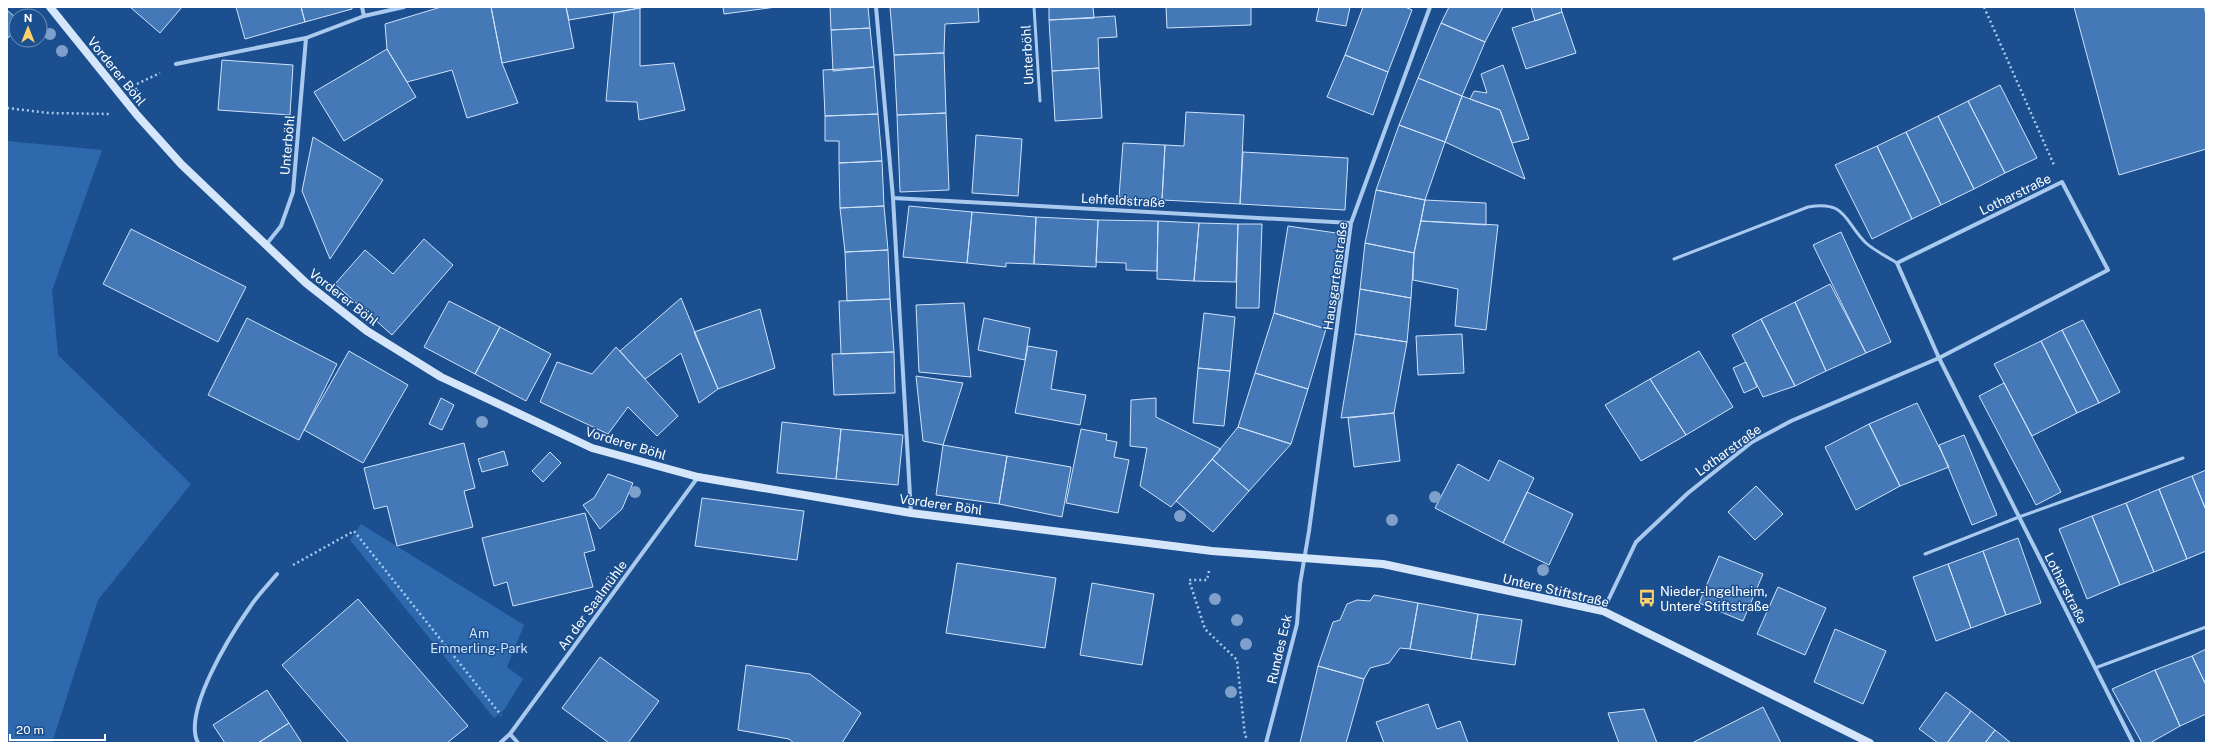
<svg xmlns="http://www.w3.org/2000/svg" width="2213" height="750" viewBox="0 0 2213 750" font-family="'Public Sans',sans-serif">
<rect width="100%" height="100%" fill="#1b4f8f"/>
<!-- green -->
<path fill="#2e69ad" d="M7,141L102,150L52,291L58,355L191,484L98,600L52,743H7Z
M361,524L524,625L507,667L523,679L504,710L494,718L350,540Z"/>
<!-- building -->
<path fill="#4478b7" stroke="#cfe3fa" d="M130,7H182L160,33Z
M236,7H301L305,22L245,39Z
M301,7H352V9L305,22Z
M441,7H491L502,63L518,103L467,118L452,70L407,82L387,49L385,24Z
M491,7H566L574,48L502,63Z
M566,7H646L569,20Z
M723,7H776L724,14Z
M830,7H868L870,28L831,30Z
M890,7H978L979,22L945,24L944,53L894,55Z
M1049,7H1093L1094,18L1049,20Z
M1166,7H1251V25L1167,28Z
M1319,7H1350L1346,26L1316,21Z
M1363,7H1405L1412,10L1388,72L1345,55Z
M1449,7H1503L1485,42L1441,23Z
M1531,7H1561L1562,12L1535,21Z
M2074,7H2204L2206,15V149L2119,175Z
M640,8V66L674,63L685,110L639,120L637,102L606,101L614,13Z
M7,10L16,18V29L7,39Z
M1562,12L1576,53L1526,69L1512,28Z
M1115,16L1117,37L1098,38L1099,68L1052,71L1049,20Z
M1441,23L1485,42L1462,96L1418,78Z
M870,28L874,67L833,71L831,30Z
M387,49L416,97L344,141L314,92Z
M944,53L946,113L897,115L894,55Z
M1345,55L1388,72L1373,115L1327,97Z
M222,60L293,65L290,115L218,110Z
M1503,65L1529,139L1512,143L1500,110L1470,99L1474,91L1487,93L1481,74Z
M874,67L878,114L825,116L823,70Z
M1099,68L1102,118L1055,121L1052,71Z
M1418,78L1462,96L1445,142L1399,125Z
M2000,85L2037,158L2005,173L1968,101Z
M1462,96L1500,110L1525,179L1445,142Z
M1968,101L2005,173L1974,189L1938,116Z
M1186,112L1244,115L1240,204L1162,200L1165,145L1184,146Z
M946,113L949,190L900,192L897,115Z
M878,114L882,161L839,163V141H825V116Z
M1938,116L1974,189L1941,205L1906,132Z
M1399,125L1445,142L1425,200L1376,190Z
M1906,132L1941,205L1912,219L1877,146Z
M976,135L1022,139L1018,196L972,193Z
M313,137L383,180L330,259L302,191Z
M1123,143L1165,145L1162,200L1119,197Z
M1877,146L1912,219L1872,239L1835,165Z
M1243,152L1348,158L1345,210L1240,204Z
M882,161L884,206L840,208L839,163Z
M1376,190L1425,200L1414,253L1365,243Z
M1425,200L1486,203V225L1421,221Z
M884,206L888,250L845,252L840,208Z
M909,206L972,212L967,263L903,257Z
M972,212L1036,217L1034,264L1006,263V267L967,263Z
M1036,217L1098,220L1096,267L1034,264Z
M1098,220L1158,221L1157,271L1126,270V263L1096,262Z
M1158,221L1199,223L1194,281L1157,279Z
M1421,221L1498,225L1486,330L1455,326L1458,289L1413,280L1414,253Z
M1199,223L1238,224L1236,282L1194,281Z
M1238,224H1262L1259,308H1236Z
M1288,226L1343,234L1326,329L1274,313Z
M131,229L246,287L218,342L103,284Z
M1841,232L1891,342L1866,353L1813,245Z
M424,239L453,265L392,335L335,284L365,250L393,274Z
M1365,243L1414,253L1411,298L1360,289Z
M888,250L890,299L847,301L845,252Z
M1830,284L1866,353L1826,371L1795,302Z
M1360,289L1411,298L1407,342L1355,334Z
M681,298L718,389L699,403L681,353L645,379L620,351Z
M890,299L894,352L841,354L839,301Z
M449,301L500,327L475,374L424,347Z
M1795,302L1826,371L1795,386L1761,319Z
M964,303L971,377L919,372L916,305Z
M760,309L775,368L718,389L694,332Z
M1204,313L1235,317L1230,371L1198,368Z
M1274,313L1326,329L1308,389L1255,373Z
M247,318L337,364L299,440L208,395Z
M984,318L1030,328L1025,360L978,350Z
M1761,319L1795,386L1763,397L1732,335Z
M2083,320L2120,392L2099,403L2062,330Z
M500,327L551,354L526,401L475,374Z
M2062,330L2099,403L2077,413L2041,341Z
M1355,334L1407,342L1394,413L1341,418Z
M1462,334L1464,373L1418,375L1416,336Z
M2041,341L2077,413L2032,436L1994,364Z
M1028,346L1057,351L1051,389L1086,395L1080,425L1015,413Z
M616,347L678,416L657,436L628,407L608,434L540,402L557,362L592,374Z
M349,351L408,385L363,463L304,430Z
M1699,351L1733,407L1686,435L1650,379Z
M894,352L895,393L834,395L832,354Z
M1746,362L1757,387L1744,393L1733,368Z
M1198,368L1230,371L1224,426L1193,423Z
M1255,373L1308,389L1291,444L1238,427Z
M916,376L963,383L943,445L923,441Z
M1650,379L1686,435L1641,461L1605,405Z
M2004,383L2061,492L2036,505L1979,396Z
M441,398L454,405L442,430L429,424Z
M1156,398V417L1221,449L1171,507L1140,486L1147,448L1130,446L1131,400Z
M1917,403L1949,467L1900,486L1869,424Z
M1394,413L1400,461L1354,467L1348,418Z
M782,422L841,429L836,479L777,473Z
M1869,424L1900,486L1856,510L1825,447Z
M1238,427L1291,444L1249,491L1212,459Z
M841,429L903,435L898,485L836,479Z
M1081,429L1107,434L1106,440L1117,442L1114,457L1129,460L1118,513L1066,503Z
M1964,435L1997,515L1972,525L1939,445Z
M464,443L475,488L464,491L473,527L397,546L387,506L374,509L364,468Z
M943,445L1007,456L999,504L936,495Z
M504,451L508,465L482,472L478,459Z
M550,452L561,463L543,482L532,471Z
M1007,456L1071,467L1062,517L999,504Z
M1212,459L1249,491L1213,532L1176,501Z
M1499,460L1534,478L1503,543L1435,508L1458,464L1489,481Z
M2206,470V510L2192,476Z
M608,474L633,483L622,509L600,529L583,505L594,498Z
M2192,476L2206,510V551L2187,559L2159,489Z
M1756,486L1783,514L1755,540L1728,512Z
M2159,489L2187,559L2154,572L2126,503Z
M1527,492L1573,514L1549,565L1503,543Z
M702,498L804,511L797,560L695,546Z
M2126,503L2154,572L2120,585L2092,516Z
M585,513L595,550L584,553L593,587L513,606L507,582L494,586L482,538Z
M2092,516L2120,585L2087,599L2059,529Z
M2018,538L2041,603L2006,615L1983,551Z
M1983,551L2006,615L1971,628L1948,564Z
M1719,556L1763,574L1743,621L1699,603Z
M957,563L1056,578L1045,648L946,633Z
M1948,564L1971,628L1936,641L1913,577Z
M1092,583L1154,594L1142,665L1080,655Z
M1778,587L1826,608L1805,655L1757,634Z
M1374,595L1418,603L1410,649L1400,648L1389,663L1370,668L1364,679L1318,666L1333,622L1340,620L1347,604L1357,600L1370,601Z
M358,599L468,726L447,743H349L282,665Z
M1418,603L1478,614L1471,659L1410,649Z
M1478,614L1522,620L1515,665L1471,659Z
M1835,629L1886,651L1863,704L1814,682Z
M2206,649V685L2192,656Z
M2192,656L2206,685V714L2180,726L2155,670Z
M600,657L659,701L628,743H609L562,708Z
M746,665L810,674L861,713L842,743H794L789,739L738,730Z
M1318,666L1364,679L1346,743H1300Z
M2155,670L2180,726L2150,743H2142L2112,689Z
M267,690L289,723L258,743H225L213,725Z
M1946,692L1971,711L1947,743H1938L1919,729Z
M1428,704L1437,729L1460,721L1468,743H1384L1376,722Z
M1763,707L1781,743H1692Z
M1644,709L1657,743H1619L1608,713Z
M1971,711L1995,730L1985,743H1947Z
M289,723L302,743H258Z
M1995,730L2011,743H1985Z"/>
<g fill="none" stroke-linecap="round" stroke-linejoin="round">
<!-- path -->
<path stroke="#a9c9ee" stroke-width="2.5" stroke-dasharray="2 3" stroke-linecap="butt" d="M1984,7L2054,165
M137,84L160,73
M7,108L49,113L110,114
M293,565L354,531L501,715
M1209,571L1207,580H1189L1205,629L1237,660L1245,736L1248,739"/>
<!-- service -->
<path stroke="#a9c9ee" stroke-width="3" d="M1034,7L1040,101
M1674,259L1808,207C1846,200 1844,221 1866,243C1875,251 1886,256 1897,263
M1925,554L2019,517L2183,458
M2095,668L2206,627"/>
<!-- minor -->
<path stroke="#a9c9ee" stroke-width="4" d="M362,7L364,16
M876,7L893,198L911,513
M176,64L306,38L364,16L404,7
M893,198L1351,223
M265,246L281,226L293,192L306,38
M1603,611L1636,542L1688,493L1752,442L1791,421L1939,358L2108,270L2062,182L1897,263L1939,358L2133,743
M198,743C182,712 231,634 250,607C257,596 268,585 277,574
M500,743L510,734
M518,743L510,734L698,477
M1266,743L1297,624L1300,584L1309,531L1351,223L1430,7"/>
<!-- secondary -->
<path stroke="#d6e6fa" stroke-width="8" d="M50,7L137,115L181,164L306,283L367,331L441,377L592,448L698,477L911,513L1212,551L1383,564L1603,611L1870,743"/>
</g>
<!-- trees -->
<g fill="#7ea0ca">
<circle cx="50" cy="34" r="6"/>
<circle cx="62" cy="51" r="6"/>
<circle cx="482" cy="422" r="6"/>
<circle cx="635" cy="492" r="6"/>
<circle cx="1435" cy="497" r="6"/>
<circle cx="1180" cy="516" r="6"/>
<circle cx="1392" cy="520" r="6"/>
<circle cx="1543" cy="570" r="6"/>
<circle cx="1215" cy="599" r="6"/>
<circle cx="1237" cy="620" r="6"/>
<circle cx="1246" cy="644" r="6"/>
<circle cx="1231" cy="692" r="6"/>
</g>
<!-- icons -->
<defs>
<g id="bus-bare" transform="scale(1.38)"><path d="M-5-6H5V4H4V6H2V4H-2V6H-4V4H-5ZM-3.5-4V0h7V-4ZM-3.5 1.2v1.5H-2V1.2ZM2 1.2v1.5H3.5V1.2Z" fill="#ffd166" stroke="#1b4f8f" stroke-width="2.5" paint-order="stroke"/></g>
</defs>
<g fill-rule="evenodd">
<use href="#bus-bare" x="1647" y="598"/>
</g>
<g text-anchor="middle" stroke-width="3" stroke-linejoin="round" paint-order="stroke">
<!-- street labels -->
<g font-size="13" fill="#fff" stroke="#1b4f8f">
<text transform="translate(1027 55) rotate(-93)" y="5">Unterböhl</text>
<text transform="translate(117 71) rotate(51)" y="5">Vorderer Böhl</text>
<text transform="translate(287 145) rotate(-85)" y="5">Unterböhl</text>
<text transform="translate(2015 194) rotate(-26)" y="5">Lotharstraße</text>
<text transform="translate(1123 200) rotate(3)" y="5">Lehfeldstraße</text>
<text transform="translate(1335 276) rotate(-82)" y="5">Hausgartenstraße</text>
<text transform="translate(344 297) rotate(38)" y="5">Vorderer Böhl</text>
<text transform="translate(626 443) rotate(17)" y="5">Vorderer Böhl</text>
<text transform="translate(1728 450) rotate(-36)" y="5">Lotharstraße</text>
<text transform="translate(941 504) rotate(8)" y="5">Vorderer Böhl</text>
<text transform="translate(2066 588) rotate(63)" y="5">Lotharstraße</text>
<text transform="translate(1556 590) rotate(13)" y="5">Untere Stiftstraße</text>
<text transform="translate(592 605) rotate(-54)" y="5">An der Saalmühle</text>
<text transform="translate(1279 649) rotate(-77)" y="5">Rundes Eck</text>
</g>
<!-- poi labels -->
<g font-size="13" fill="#fff" stroke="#1b4f8f" text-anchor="start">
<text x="1660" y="596">Nieder-Ingelheim,<tspan x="1660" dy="15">Untere Stiftstraße</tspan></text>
</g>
<!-- park labels -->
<g font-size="13" fill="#cfe3fa" stroke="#1b4f8f">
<text x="479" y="638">Am<tspan x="479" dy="15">Emmerling-Park</tspan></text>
</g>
</g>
<!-- border -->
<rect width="2213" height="750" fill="none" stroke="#ffffff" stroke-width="16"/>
<!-- north arrow -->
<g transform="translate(28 28)"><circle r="19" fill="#1b4f8f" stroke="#7695bc"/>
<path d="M0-3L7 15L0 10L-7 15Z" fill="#ffd166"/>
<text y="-6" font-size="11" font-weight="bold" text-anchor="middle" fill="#ffffff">N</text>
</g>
<!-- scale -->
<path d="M10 734v6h95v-6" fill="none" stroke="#ffffff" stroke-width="2"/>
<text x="16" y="734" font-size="12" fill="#ffffff" stroke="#1b4f8f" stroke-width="3" paint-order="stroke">20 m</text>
</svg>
